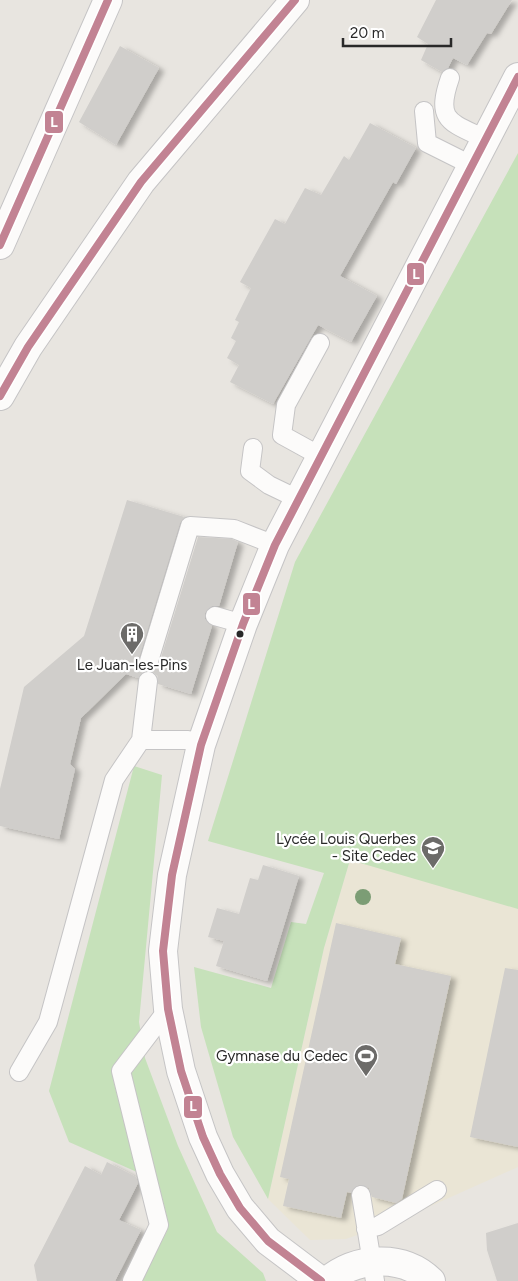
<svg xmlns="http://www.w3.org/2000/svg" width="518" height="1281" viewBox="0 0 518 1281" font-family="Figtree,sans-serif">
<defs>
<filter id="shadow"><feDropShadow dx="5.5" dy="3" stdDeviation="2.5" flood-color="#0004"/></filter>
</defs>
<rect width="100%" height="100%" fill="#e8e5e0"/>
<!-- education -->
<path fill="#eae5d5" d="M518,500V1167L404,1218L346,1239L310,1240L268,1199L324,948L350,860Z"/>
<!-- green -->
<path fill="#c6e1ba" d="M518,153V909L350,860L324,948L268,1199L233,1137L201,1027L194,967L271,988L291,922L306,924L324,873L208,841L295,562Z
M134,766L162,775L139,1022L145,1058L178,1146L217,1232L263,1273L266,1281H140L167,1231L155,1180L69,1142L49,1091Z"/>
<!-- building -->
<path fill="#d0cecb" filter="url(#shadow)" d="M436,0H512L491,34L487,33L467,65L453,58L448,68L442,72L421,60L428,44L417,37Z
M120,46L159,68L116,145L79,122Z
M370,123L416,148L396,184L393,182L340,276L377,296L351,342L318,325L273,404L230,382L239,365L227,358L236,341L231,338L239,322L235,320L251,288L240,282L275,219L285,224L305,188L321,195L344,156L349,160Z
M127,500L184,517L180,523L139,658V664L145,671L138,678L126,674L81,718L70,764L75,769L59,839L0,826V789L24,687L84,636Z
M198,537L232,539L238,542L219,606H212L205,613V619L212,626L191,694L158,684V676L151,671L159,664Z
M263,865L299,876L267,981L216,966L224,941L208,937L217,908L239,914L250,878L258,880Z
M336,923L401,938L395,964L451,976L402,1199L396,1203L372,1197L369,1188L359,1185L351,1193L347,1192L341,1218L283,1206L289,1179L280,1177Z
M505,968L518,970V1147L470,1137Z
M107,1162L136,1177L138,1183L119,1220L141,1230L115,1281H37L34,1265L85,1166L101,1175Z
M518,1223V1281H497L487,1250L486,1233Z"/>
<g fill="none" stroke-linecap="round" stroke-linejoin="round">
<!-- lane casing -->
<g stroke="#c5c4c5" stroke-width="20">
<path id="lane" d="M450,78C435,121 450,122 485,139
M424,111L427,143L471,165
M320,343L286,405L282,435L322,457
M253,448L250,471L269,485L298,499
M215,616L243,624
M149,661L190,526L234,529L275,545
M141,740L148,681
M19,1072L48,1022L114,780L141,740H188L201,745
M361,1195L375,1281
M366,1229L378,1226L437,1190
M132,1281L159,1225L121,1071L168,1009"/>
</g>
<!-- street casing -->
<g stroke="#c5c4c5" stroke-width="30">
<path id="street" d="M0,245L108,0
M0,396L28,347L141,182L295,0
M321,1281L268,1241L240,1208L220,1174L203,1137L181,1071L168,1009L163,951L172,875L201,745L243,624L275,545L518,77
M327,1281C356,1257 402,1253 431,1281"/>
</g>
<!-- lane -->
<use href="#lane" stroke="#fcfbfa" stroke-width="18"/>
<!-- street -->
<use href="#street" stroke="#fcfbfa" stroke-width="28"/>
<!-- bus-1 casing -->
<g stroke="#fff" stroke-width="11">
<path id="bus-1" d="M0,245L108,0
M0,396L28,347L141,182L295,0
M321,1281L268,1241L240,1208L220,1174L203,1137L181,1071L168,1009L163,951L172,875L201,745L243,624L275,545L518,77"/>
</g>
<!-- bus-1 -->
<use href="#bus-1" stroke="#c28393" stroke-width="8"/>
</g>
<!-- trees -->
<circle fill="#7c9d75" cx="363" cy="897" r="8"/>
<!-- icons -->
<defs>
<g id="building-pin" transform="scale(1.25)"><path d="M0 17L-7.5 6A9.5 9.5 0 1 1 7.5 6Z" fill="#6c6b69" stroke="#fff"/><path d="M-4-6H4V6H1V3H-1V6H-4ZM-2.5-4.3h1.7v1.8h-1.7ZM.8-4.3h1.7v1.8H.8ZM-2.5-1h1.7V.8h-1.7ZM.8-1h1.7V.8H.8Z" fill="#fff"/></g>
<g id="school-pin" transform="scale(1.25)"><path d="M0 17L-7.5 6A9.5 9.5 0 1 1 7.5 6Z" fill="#6c6b69" stroke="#fff"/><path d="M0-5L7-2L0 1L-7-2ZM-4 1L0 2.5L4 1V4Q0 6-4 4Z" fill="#fff"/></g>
<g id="stadium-pin" transform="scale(1.25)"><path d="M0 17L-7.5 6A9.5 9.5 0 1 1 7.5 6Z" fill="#6c6b69" stroke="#fff"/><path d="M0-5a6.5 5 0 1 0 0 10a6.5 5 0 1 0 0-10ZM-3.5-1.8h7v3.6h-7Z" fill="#fff"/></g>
</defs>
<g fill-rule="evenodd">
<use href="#building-pin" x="132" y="634"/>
<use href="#school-pin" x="433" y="848"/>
<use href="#stadium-pin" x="366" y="1056"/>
</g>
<!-- markers -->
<circle fill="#292929" stroke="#fff" stroke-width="2" cx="240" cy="634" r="4.5"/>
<g text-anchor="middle" stroke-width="4.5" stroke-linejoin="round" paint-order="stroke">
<!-- poi labels -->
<g font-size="15" fill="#292929" stroke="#fff" text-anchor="end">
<text x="132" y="670" text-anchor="middle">Le Juan-les-Pins</text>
<text x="416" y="844">Lycée Louis Querbes<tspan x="416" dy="17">- Site Cedec</tspan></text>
<text x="348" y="1061">Gymnase du Cedec</text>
</g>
</g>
<g stroke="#fff" stroke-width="2">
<rect x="44" y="110" width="20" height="24" rx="5" fill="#c28393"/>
<rect x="406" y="262" width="19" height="24" rx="5" fill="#c28393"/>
<rect x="242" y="592" width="19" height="24" rx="5" fill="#c28393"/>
<rect x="183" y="1095" width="20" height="24" rx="5" fill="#c28393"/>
</g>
<g font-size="14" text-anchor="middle" font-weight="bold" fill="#fff">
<text x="54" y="127">L</text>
<text x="416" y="279">L</text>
<text x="251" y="609">L</text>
<text x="193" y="1111">L</text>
</g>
<!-- scale -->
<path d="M343 38v8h108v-8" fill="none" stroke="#292929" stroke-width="2.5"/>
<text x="350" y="38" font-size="15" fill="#292929" stroke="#ffffff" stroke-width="4" paint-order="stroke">20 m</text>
</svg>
